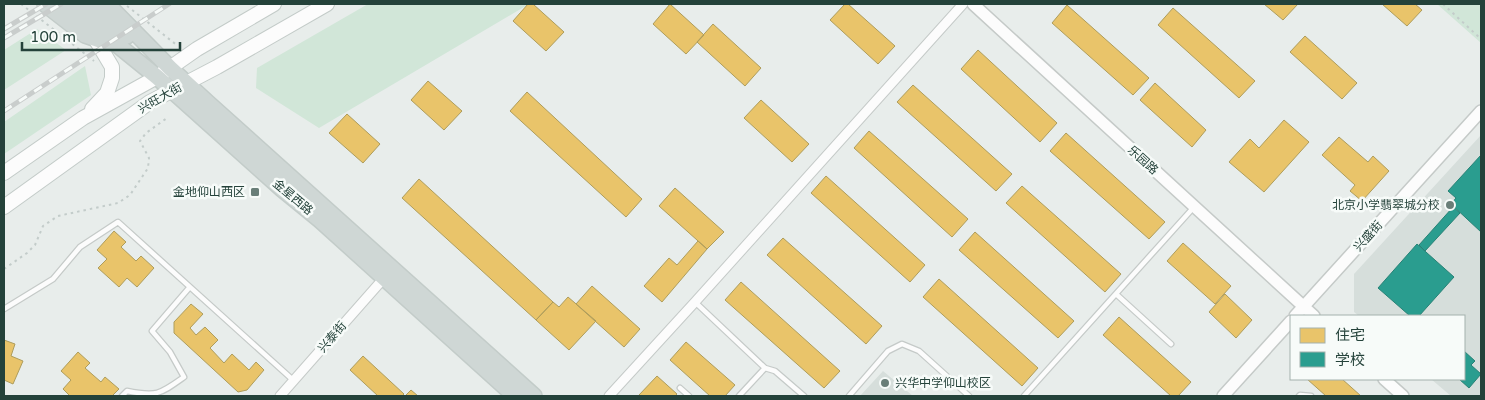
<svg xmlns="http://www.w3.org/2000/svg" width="1485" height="400" viewBox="0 0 1485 400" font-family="'Varela Round','Noto Sans SC',sans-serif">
<rect width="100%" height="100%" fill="#e8edeb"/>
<!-- built -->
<path fill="#d6dedb" d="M1481,135V396H1451L1431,379H1464V316H1359L1354,312V274Z
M883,371L913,396H860Z"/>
<!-- green -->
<path fill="#d1e6d8" d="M368,4H529L319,128L256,88L257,68Z
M1437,4H1481V43Z
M37,29L66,50L4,90V50Z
M85,66L91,95L4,154V122Z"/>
<!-- homes -->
<path fill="#e9c46a" stroke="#ae9d5c" d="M528,4H533L564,32L546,51L513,21Z
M670,4L704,35L686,54L653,24Z
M845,4H848L895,46L878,64L830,20Z
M1264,4H1298L1283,20Z
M1382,4H1415L1422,10L1407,26Z
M1067,5L1149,78L1133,95L1052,23Z
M1173,8L1255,81L1239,98L1158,25Z
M713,24L761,68L745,86L697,42Z
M1305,36L1357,83L1342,99L1290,52Z
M978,50L1057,123L1040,142L961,69Z
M428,81L462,111L444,130L411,100Z
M1155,83L1206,130L1192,147L1140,100Z
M913,85L1012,174L996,191L897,102Z
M527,92L642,199L626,217L510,111Z
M761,100L809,144L792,162L744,118Z
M347,114L380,144L363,163L329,133Z
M1284,120L1309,142L1264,192L1229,162L1250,139L1259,148Z
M869,131L968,219L952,237L854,148Z
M1066,133L1165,222L1149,239L1050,151Z
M1339,137L1368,162L1373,156L1389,171L1362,201L1350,191L1355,185L1322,155Z
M826,176L925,265L910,282L811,193Z
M419,179L553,302L536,320L402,198Z
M1022,186L1121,274L1105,292L1006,203Z
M675,188L724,232L707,249L659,206Z
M114,231L126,242L121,247L136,261L141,256L154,268L137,287L127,278L119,287L98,268L107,259L97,250Z
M975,232L1074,321L1058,338L959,250Z
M783,238L882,326L866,344L767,255Z
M698,241L707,249L662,302L644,286L669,258L677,265Z
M1183,243L1231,286L1215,304L1167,261Z
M939,279L1038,368L1022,386L923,297Z
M741,282L840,371L824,388L725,300Z
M592,286L640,329L624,347L576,304Z
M1225,294L1252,320L1236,338L1209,312Z
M568,297L596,321L569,350L536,320L553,302L559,307Z
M191,304L203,314L190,328L196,335L205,327L218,340L210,348L224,363L232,354L249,370L256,362L264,370L247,390L238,392L174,333V322Z
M1119,317L1191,382L1178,396H1171L1103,335Z
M4,340L15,344L11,356L23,361L13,384L4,380Z
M686,342L735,385L725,396H710L670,360Z
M78,352L90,363L85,368L101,382L105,377L119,389L112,396H70L63,389L71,380L61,371Z
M363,356L404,394L402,396H378L350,370Z
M657,376L677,394L675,396H641L639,395Z
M1307,379H1342L1361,396H1326Z
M411,390L418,396H405Z"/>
<!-- schools -->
<path fill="#2a9d8f" stroke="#288276" d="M1481,155V232L1451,204L1456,198L1448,191Z
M1453,207L1460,213L1425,251L1419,245Z
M1417,244L1454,277L1419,316H1410L1378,288Z
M1464,351L1475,361L1471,365L1481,374L1469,388L1459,379H1464Z"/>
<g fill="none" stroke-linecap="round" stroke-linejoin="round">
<!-- service casing -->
<g stroke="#c5cac8" stroke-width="7">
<path id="service" d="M1116,294L1171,344
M695,302L765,368L775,371L804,396
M4,309L53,279L80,247L118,222L293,380
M680,388L689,396
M122,396L127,391C157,397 160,394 184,377L170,352L152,331L189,288
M739,396L765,368
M849,396L888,351L902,344L919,351L969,396
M1024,396L1194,207
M1299,396L1300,395L1311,396"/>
</g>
<!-- minor casing -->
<g stroke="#c5cac8" stroke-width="11">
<path id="minor" d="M280,396L384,278
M609,396L695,302L963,4"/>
</g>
<!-- tertiary casing -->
<g stroke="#c5cac8" stroke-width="14">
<path id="tertiary" d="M973,4L1314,316
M1295,316L1481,111
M1384,379L1403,396
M1223,396L1291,321"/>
</g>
<!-- secondary casing -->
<g stroke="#c3cbc8" stroke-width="16">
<path id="secondary" d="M92,109L107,93L112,78V67L93,35
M4,173L83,118L157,77L197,49L274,4
M4,207L150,102L217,67L327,4"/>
</g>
<!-- primary casing -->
<g stroke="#c3ccc9" stroke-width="18">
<path id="primary" d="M45,4L85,35L111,44
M67,4L157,77L282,189L320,220L515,396
M86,4L127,36
M107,4L170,68L208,103L534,396"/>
</g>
<!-- path -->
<path stroke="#c3ccca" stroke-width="2" stroke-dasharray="2.5 4" stroke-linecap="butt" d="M21,4L94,61
M1443,4L1481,39
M127,6L178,46
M4,269L27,253L35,245L43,226L58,216L118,203L130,195L148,168L149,158L140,141L146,133L167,118"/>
<!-- service -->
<use href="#service" stroke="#fcfcfc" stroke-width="4.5"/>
<!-- minor -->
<use href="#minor" stroke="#fcfcfc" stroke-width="9"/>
<!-- tertiary -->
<use href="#tertiary" stroke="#fcfcfc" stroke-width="11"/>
<!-- secondary -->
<use href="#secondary" stroke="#fcfcfc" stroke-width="14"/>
<!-- primary -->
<use href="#primary" stroke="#cfd7d5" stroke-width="15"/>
<!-- rail casing -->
<g stroke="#c9cdcc" stroke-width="5">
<path id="rail" d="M4,29L46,4
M4,38L61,4
M4,111L169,4"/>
</g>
<!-- rail -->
<use href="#rail" stroke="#f7fbf9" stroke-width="3" stroke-dasharray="9" stroke-linecap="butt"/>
</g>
<!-- markers -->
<g fill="#697e78" stroke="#f7fbf9" stroke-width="2">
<rect x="250" y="187" width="10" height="10" rx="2.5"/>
<circle cx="1450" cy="205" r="5"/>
<circle cx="885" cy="383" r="5"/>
</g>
<g text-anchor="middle" stroke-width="5" stroke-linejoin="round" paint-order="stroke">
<!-- street labels -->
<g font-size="12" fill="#24423a" stroke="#f7fbf9">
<text transform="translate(160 98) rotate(-30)" y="4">兴旺大街</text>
<text transform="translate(1143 160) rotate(42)" y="4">乐园路</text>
<text transform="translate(293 197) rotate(40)" y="4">金星西路</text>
<text transform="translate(1368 236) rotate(-48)" y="4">兴盛街</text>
<text transform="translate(332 337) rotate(-49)" y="4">兴泰街</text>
</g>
<!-- poi labels -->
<g font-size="12" fill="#24423a" stroke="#f7fbf9" text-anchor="end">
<text x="245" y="196">金地仰山西区</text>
<text x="1440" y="209">北京小学翡翠城分校</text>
<text x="895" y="387" text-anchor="start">兴华中学仰山校区</text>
</g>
</g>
<!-- border -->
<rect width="1485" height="400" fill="none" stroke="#24423a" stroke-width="10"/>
<!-- legend -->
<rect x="1290" y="315" width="175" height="65" fill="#f7fbf9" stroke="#a3b1ad"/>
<rect x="1300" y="328" width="25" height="15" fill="#e9c46a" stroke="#a3b1ad"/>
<text x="1335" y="340" font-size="15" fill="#24423a">住宅</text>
<rect x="1300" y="352" width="25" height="15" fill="#2a9d8f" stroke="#a3b1ad"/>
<text x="1335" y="365" font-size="15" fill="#24423a">学校</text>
<!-- scale -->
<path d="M22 42v8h158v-8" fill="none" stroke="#24423a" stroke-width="2.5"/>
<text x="30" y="42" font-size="15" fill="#24423a" stroke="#f7fbf9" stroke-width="4" paint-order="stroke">100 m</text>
</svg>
